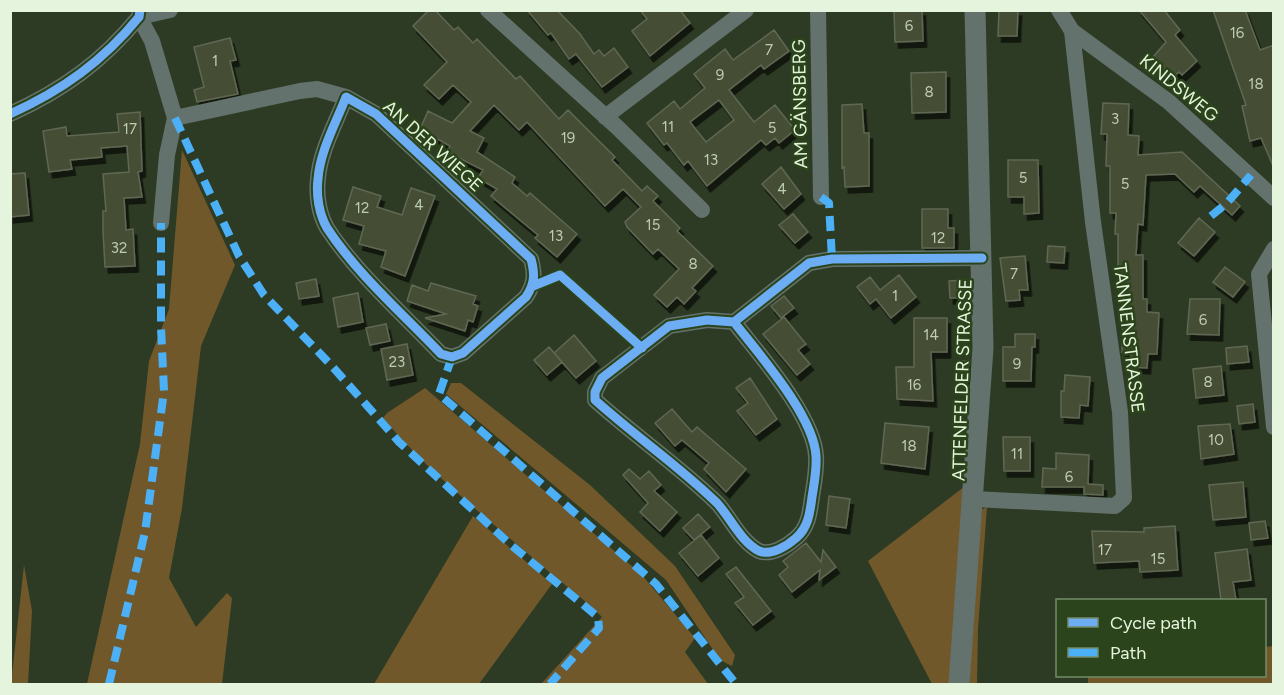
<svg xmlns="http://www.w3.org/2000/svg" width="1284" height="695" viewBox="0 0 1284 695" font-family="Figtree,sans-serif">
<defs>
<filter id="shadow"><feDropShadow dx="3.5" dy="6" stdDeviation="0" flood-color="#0009"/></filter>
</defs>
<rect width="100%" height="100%" fill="#2d3b24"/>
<!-- green -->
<path fill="#71582b" d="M182,150L235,265L201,346L182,508L169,578L196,627L227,593L232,598L222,684H87L140,444L149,361L169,309Z
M451,383H461L590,485L675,566L735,655L732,666L720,660L666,580L446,394Z
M425,388L641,574L695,638L685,652L708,684H541L602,617C583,598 563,584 542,566C488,519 429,473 383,418L387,413Z
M965,486L954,684H932L868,561Z
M987,507L978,629L977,684H969L981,510Z
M473,516L552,584L479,684H374Z
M24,565L32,611L28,684H11Z
M1273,646V684H1088V676H1264L1265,647Z"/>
<!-- building -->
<path fill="#454e36" stroke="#606753" stroke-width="1.5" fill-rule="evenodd" filter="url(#shadow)" d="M429,10H435L454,30L458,27L473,43L477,39L516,79L520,76L559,119L568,110L615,157L612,160L642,191L647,186L658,196L653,201L680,228L677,231L713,266L692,288L696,291L684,304L677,297L667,307L654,295L679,269L658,249L653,254L627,227L625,222L641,207L623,189L605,206L527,122L519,130L494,105L470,131L484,138L477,152L515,177L512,183L527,196L530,193L577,234L557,257L535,238L538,235L491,196L497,189L478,178L483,170L447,152L450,146L420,129L428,111L452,123L471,102L453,85L439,99L424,85L447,62L413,26Z
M527,10H557L580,34L594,54L599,50L604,56L614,48L628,67L602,87L576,54L569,59L551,33L548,35Z
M640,10H680L690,23L650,56L632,31L647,19Z
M894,10H922L923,41L895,42Z
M999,10H1018L1017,36H998Z
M1139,10H1164L1180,30L1175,35L1197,61L1182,75L1179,72L1171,79L1153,57L1166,42Z
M1213,10H1245L1260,50L1274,45V168L1261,138L1250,141L1242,106L1246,105Z
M774,30L789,51L764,69L761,65L729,90L754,122L775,105L795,130L779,143L775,138L766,145L761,140L707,186L688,161L684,165L667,143L664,145L647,123L674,101L680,109L705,88L694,74L725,49L733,60ZM719,100L734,120L706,142L690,122Z
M230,38L236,60L230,61L238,94L197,102L194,90L204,87L194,47Z
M946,72V112L912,113L911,73Z
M1103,103L1129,104L1128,135L1139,136L1138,155L1182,152L1240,206L1232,215L1200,186L1194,192L1175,174L1146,175L1143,225L1138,224L1136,255H1143V299H1147V312L1159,313L1157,354H1148L1147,368L1130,367L1131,353L1122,352L1124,288H1118V234H1115L1116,213H1110V166H1106L1107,134H1101Z
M862,104L864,133H869V186L845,187L844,167L842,168V105Z
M140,112L142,171L138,172L142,197L124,198L126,230L133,229L135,266L105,267L103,231V211H106L103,174L129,172L127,146L101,148L102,157L70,160L72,169L49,172L43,131L66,127L67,136L119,132L117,114Z
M1008,160H1038L1039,213L1024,214V197H1008Z
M781,167L801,194L784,209L762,184Z
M25,173L29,215L10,217V174Z
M353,187L381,196L377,207L402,215L411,188L435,196L405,276L381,267L386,251L359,244L364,226L343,220Z
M922,209H948V228H954V248H922Z
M793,214L808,232L795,243L779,225Z
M1199,218L1215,232L1194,256L1178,243Z
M1048,246L1065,247L1064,263L1047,262Z
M1025,256L1028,290H1019L1020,300L1006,301L1000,258Z
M1225,267L1245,282L1233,297L1213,282Z
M899,275L916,297L891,318L876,299L870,304L857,287L870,277L880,290Z
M316,279L319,296L299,299L296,283Z
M966,280V298H950L949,281Z
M431,283L476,296L473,304L478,306L473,322L468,320L465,331L425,318L446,314L407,301L412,285L428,291Z
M358,293L363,322L338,327L333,298Z
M784,296L794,308L781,318L771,306Z
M1190,299H1220L1219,335L1187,334Z
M784,317L806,344L798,350L810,364L797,375L763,334Z
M914,318H947V352H931L933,401L897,399L896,367H914Z
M386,324L390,341L370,345L366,328Z
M1015,334H1035V347H1032L1031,381H1003V347H1015Z
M574,335L596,361L576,378L554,353Z
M407,344L413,375L387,380L381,349Z
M1247,346L1249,362L1227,364L1226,348Z
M549,347L562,362L547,375L534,360Z
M958,361H969L968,378H958Z
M1221,366L1224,395L1196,398L1193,369Z
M1065,375L1090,377L1088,406L1080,405L1079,418L1061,417V391H1064Z
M750,378L777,419L756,435L737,411L748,403L736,388Z
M1253,404L1255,422L1239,424L1237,406Z
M672,409L692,432L697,427L746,469L726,492L704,469L709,463L682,440L675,446L655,423Z
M885,423L929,427L925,469L881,463Z
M1230,424L1234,454L1201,459L1198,426Z
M1003,437H1030V471H1004Z
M1056,453L1089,455L1088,484L1103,485V495L1084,494V487H1042L1043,468L1056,469Z
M629,469L640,479L649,471L661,485L654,491L677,512L660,531L640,512L648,503L623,475Z
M1243,482L1246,517L1213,520L1209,485Z
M829,496L850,499L846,528L826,525Z
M698,514L710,527L694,540L683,528Z
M1265,521L1268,538L1251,540L1249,523Z
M1175,526L1178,570L1140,572L1139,561L1094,563L1092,531L1144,532V528Z
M701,535L719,558L698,576L679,553Z
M806,543L821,562L823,550L836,567L819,580L820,570L792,592L779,575L788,567L783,561Z
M1247,549L1251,580L1233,582L1236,600H1221L1215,553Z
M736,567L771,611L753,625L735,603L744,597L726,574Z"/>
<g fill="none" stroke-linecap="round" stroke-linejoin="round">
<!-- minor -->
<path stroke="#63726c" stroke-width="16" d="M488,10L617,127L702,210
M818,10L821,197
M1059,10L1072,31L1169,102L1274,198
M346,97L376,114L531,259C535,274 535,283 526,297L463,353L452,357L441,354C403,314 357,274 327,228C319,214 316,195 318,179C320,151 336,123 346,97Z
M10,114C63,90 103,61 139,17L140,10
M605,117L746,10
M175,118L300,91L317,89L346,97
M161,223L167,155L175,118L152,41L139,17L170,10
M1274,249L1259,274L1274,427
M734,322L707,320L669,326L602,378L595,392V400C635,436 679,466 717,503C730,517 741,542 759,551C771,556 787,546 796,538C808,528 810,513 812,497C814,484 817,470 816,456C814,416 758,353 734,322L809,263L832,259L982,258
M974,499L1115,506L1124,498L1120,412L1093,222L1072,31"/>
<!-- tertiary -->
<path stroke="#63726c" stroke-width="21" d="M959,684L983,348L975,10"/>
<!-- quiet -->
<path stroke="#4cb0f7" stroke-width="8" stroke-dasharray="15 8" stroke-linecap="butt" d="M175,118L239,256L264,295L331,365L399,442L511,545L598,617L599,628L550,684
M821,197L829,203L832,259
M1211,216L1227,203L1251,175
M452,357L439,394L656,584L736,684
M109,684L145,532L164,391L161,327V223"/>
<!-- cycleway casing -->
<g stroke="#2b441b" stroke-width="13">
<path id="cycleway" d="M346,97L376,114L531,259C535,274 535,283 526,297L463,353L452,357L441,354C403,314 357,274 327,228C319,214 316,195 318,179C320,151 336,123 346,97Z
M10,114C63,90 103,61 139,17L140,10
M533,286L560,275L642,348
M734,322L707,320L669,326L602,378L595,392V400C635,436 679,466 717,503C730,517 741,542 759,551C771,556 787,546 796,538C808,528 810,513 812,497C814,484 817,470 816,456C814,416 758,353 734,322L809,263L832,259L982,258"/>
</g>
<!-- cycleway -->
<use href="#cycleway" stroke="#6dadf4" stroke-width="9"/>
</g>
<g text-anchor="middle" stroke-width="5" stroke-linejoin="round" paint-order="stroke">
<!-- number labels -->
<g font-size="15" fill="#bdcbb3">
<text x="909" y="31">6</text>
<text x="1237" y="38">16</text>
<text x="769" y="55">7</text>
<text x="215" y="66">1</text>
<text x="720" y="80">9</text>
<text x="1256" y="89">18</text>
<text x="929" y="97">8</text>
<text x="1115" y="124">3</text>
<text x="668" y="132">11</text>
<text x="772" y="133">5</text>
<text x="130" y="134">17</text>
<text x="568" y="143">19</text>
<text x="711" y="165">13</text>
<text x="1023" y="183">5</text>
<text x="1125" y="189">5</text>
<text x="782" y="194">4</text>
<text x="419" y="210">4</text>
<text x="362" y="213">12</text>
<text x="653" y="230">15</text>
<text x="556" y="241">13</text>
<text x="938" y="243">12</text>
<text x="119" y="253">32</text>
<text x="693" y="269">8</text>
<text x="1014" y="279">7</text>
<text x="895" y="301">1</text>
<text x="1203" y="325">6</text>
<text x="931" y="340">14</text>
<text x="397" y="367">23</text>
<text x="1017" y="369">9</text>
<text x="1208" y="387">8</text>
<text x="914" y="390">16</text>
<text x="1216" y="445">10</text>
<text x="909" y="451">18</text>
<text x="1017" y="459">11</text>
<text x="1069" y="482">6</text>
<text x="1105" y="555">17</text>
<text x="1158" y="564">15</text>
</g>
<!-- street labels -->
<g font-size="18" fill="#e5f5dd" stroke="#2b441b">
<text transform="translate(1179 88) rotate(39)" y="6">KINDSWEG</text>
<text transform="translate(800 104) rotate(-91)" y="6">AM GÄNSBERG</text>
<text transform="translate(433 146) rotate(42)" y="6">AN DER WIEGE</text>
<text transform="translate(1129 338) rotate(83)" y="6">TANNENSTRASSE</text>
<text transform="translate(962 380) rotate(-88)" y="6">ATTENFELDER STRASSE</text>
</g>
</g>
<!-- border -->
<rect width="1284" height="695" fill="none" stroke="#e5f5dd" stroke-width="24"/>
<!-- legend -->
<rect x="1056" y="599" width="210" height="78" fill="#2b441b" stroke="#758b69" stroke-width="1.5"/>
<rect x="1068" y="618" width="30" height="9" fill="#6dadf4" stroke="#758b69" stroke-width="1.5"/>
<text x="1110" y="629" font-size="18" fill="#e5f5dd">Cycle path</text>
<rect x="1068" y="648" width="30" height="9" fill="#4cb0f7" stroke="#758b69" stroke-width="1.5"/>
<text x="1110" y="659" font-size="18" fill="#e5f5dd">Path</text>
</svg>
